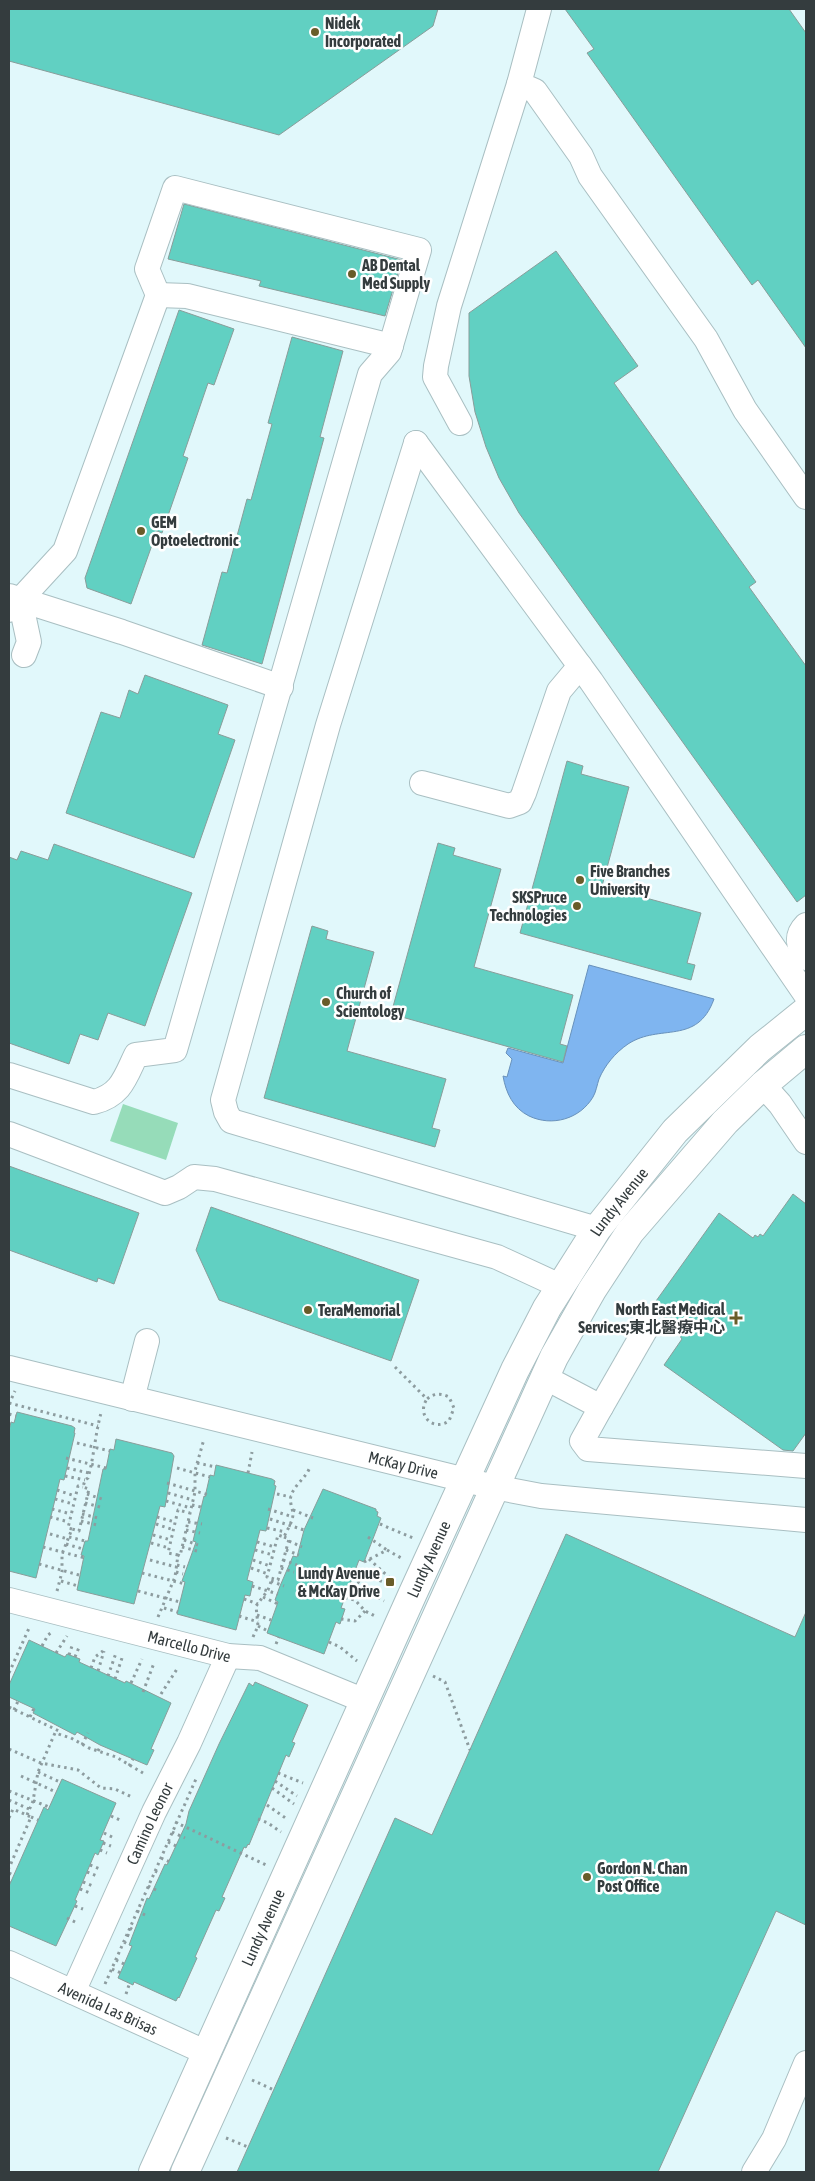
<svg xmlns="http://www.w3.org/2000/svg" width="815" height="2181" viewBox="0 0 815 2181" font-family="'Asap Condensed','Noto Sans SC',sans-serif">
<rect width="100%" height="100%" fill="#e1f8fb"/>
<!-- green -->
<path fill="#96dcb9" d="M123,1104L178,1123L166,1160L110,1141Z"/>
<!-- water -->
<path fill="#7fb5f0" stroke="#6891bb" d="M589,965L714,999C697,1046 660,1023 628,1044C615,1053 605,1065 599,1079C597,1085 596,1092 593,1097C580,1119 552,1127 529,1116C513,1108 506,1093 503,1076L507,1077L512,1059L506,1053L508,1048L563,1063Z"/>
<!-- building -->
<path fill="#61d0c2" stroke="#899d9a" d="M9,9H438L433,26L279,135L9,61Z
M565,9H789L806,33V348L758,280L752,285L587,53L594,49Z
M184,204L402,260L385,316L259,286L261,281L168,259Z
M556,251L638,366L614,383L756,582L749,587L806,666V895L797,902L519,513L499,478L486,447L475,412L469,376V313Z
M179,310L234,329L214,385L208,383L183,456L188,458L162,533L157,531L131,604L87,588L85,578Z
M292,337L343,351L320,437L324,438L262,664L202,645L222,572L227,573L247,499L251,500L272,424L268,423Z
M145,675L228,705L218,734L235,740L194,858L66,813L101,712L120,718L129,690L138,694Z
M567,761L583,766L581,774L629,787L602,886L701,913L687,963L695,965L691,980L520,933Z
M438,843L455,848L453,855L501,869L474,967L573,995L560,1044L567,1046L563,1062L391,1014Z
M54,844L192,893L145,1026L108,1013L98,1040L80,1034L69,1064L9,1043V857L17,860L21,851L48,860Z
M312,926L328,931L326,939L374,952L347,1051L446,1079L432,1128L440,1130L435,1147L264,1098Z
M9,1166L139,1213L114,1284L98,1278L97,1282L9,1250Z
M793,1194L806,1204V1433L793,1451L783,1450L664,1365L682,1339L677,1332L680,1329L651,1308L719,1213L753,1238L755,1235L758,1237L760,1234L763,1236Z
M211,1207L419,1280L391,1361L219,1300L196,1250Z
M17,1412L72,1426L75,1428L74,1433H75L64,1480L60,1479L36,1578L9,1571V1430L11,1422L14,1423Z
M116,1439L172,1453L174,1456L165,1507L160,1506L134,1604L77,1590L84,1556L81,1555L85,1541H88L103,1469H106L110,1449L114,1450Z
M216,1465L272,1479L275,1481L274,1485L276,1486L266,1531L260,1530L247,1580L253,1582L250,1596L245,1595L236,1630L177,1614L185,1582L182,1581L196,1542L193,1541L204,1496L205,1497L210,1475L214,1476Z
M323,1489L376,1509V1511L378,1512L377,1516L381,1518L364,1562L359,1560L341,1608L345,1609L340,1624L336,1622L324,1654L267,1633L278,1602L275,1600L280,1586L293,1556L297,1557L304,1530Z
M566,1534L795,1637L806,1612V1925L776,1911L658,2172H237L395,1818L432,1835Z
M29,1640L65,1657L67,1654L80,1659L79,1662L125,1683L126,1681L171,1703L151,1749L154,1750L147,1765L100,1745L77,1732L75,1735L33,1713L35,1709L9,1697V1685Z
M255,1682L308,1705L292,1742L295,1743L289,1757L286,1755L249,1845L248,1844L246,1848L244,1847L222,1897L225,1898L219,1911L216,1910L195,1957L197,1958L179,1998L178,1997L176,2001L134,1982L133,1985L118,1978L132,1946L129,1945L147,1898L149,1899L165,1864L167,1865L186,1824L189,1811L219,1744L249,1683L253,1686Z
M62,1779L116,1803L100,1840L104,1841L98,1855L95,1853L75,1900L77,1901L56,1946L9,1926V1886L44,1807L48,1810Z"/>
<g fill="none" stroke-linecap="round" stroke-linejoin="round">
<!-- minor casing -->
<g stroke="#a9bfc2" stroke-width="26">
<g id="minor">
<path d="M539,9L519,84L535,91L581,156L590,176L706,339L745,410L806,497"/>
<path d="M158,295L187,296L391,346"/>
<path d="M460,423L435,377L436,366L449,306L519,84"/>
<path d="M416,443L328,725L223,1100L226,1112L231,1121L597,1229"/>
<path d="M416,443L591,681L806,995"/>
<path d="M9,596L122,632L281,687"/>
<path d="M20,600L29,642L24,655"/>
<path d="M9,610L20,600L65,551L158,295L147,269L175,188L419,250L389,352L370,374L175,1050L136,1055C125,1078 121,1095 94,1102L9,1075"/>
<path d="M422,783L509,806L520,802L524,793L559,691L580,666"/>
<path d="M806,925C795,936 798,946 806,958"/>
<path d="M763,1085L780,1104L806,1142"/>
<path d="M9,1134L165,1193L179,1187L194,1177L215,1179L497,1257L560,1286"/>
<path id="s1" d="M9,1368L494,1487L541,1496L806,1520"/>
<path d="M544,1377L601,1407L582,1441L588,1449L806,1466"/>
<path d="M132,1399L147,1341"/>
<path d="M601,1407L647,1327"/>
<path id="s2" d="M9,1600L228,1656L260,1658L365,1701"/>
<path id="s3" d="M9,1963L207,2053"/>
<path id="s4" d="M73,1992L154,1812L189,1743L228,1656"/>
<path d="M754,2172L774,2139L806,2063"/>
</g>
</g>
<!-- major casing -->
<g stroke="#a9bfc2" stroke-width="30">
<g id="major">
<path id="s5" d="M153,2172L413,1593L515,1370L547,1308L597,1229L675,1131L760,1048L806,1011"/>
<path d="M185,2172L554,1357L592,1290L630,1232L725,1122L763,1085L806,1049"/>
</g>
</g>
<!-- path -->
<path stroke="#8d9c9f" stroke-width="3" stroke-dasharray="2.5 4" stroke-linecap="butt" d="M395,1367L427,1399C434,1393 441,1393 449,1397L454,1408L449,1421C433,1432 416,1415 427,1399
M9,1403L98,1426
M9,1404L15,1391
M9,1414L16,1416
M9,1424L10,1425
M77,1443L110,1451
M66,1458L106,1468
M197,1463L216,1467
M67,1468L89,1473
M177,1468L210,1477
M248,1473L252,1452
M65,1476L85,1480
M167,1483L209,1495
M57,1490L75,1496
M168,1493L193,1500
M87,1494L102,1499
M277,1494L291,1497
M55,1499L73,1504
M166,1501L191,1508
M85,1503L100,1507
M192,1505L201,1507
M52,1509L71,1514
M268,1509L293,1517
M293,1510L313,1518
M82,1514L98,1518
M50,1517L69,1522
M157,1517L175,1522
M270,1519L304,1530
M81,1521L97,1525
M188,1522L202,1524
M156,1524L174,1530
M380,1524L413,1538
M267,1528L286,1532
M72,1529L68,1528L78,1486L83,1487
M186,1530L200,1533
M50,1534L68,1539
M153,1535L171,1540
M69,1537L85,1541
M284,1537L289,1539L278,1580L267,1577L278,1535L284,1537C287,1530 292,1523 293,1515C293,1509 289,1502 291,1496C294,1485 306,1478 310,1467
M368,1537L387,1550
M184,1540L198,1545
M289,1541L302,1547
M257,1542L275,1547
M151,1543L169,1548
M66,1544L83,1549
M43,1547L85,1558
M182,1547L197,1551
M255,1550L273,1555
M286,1550L299,1555
M178,1555L168,1553L178,1510L190,1513
M369,1559L393,1581
M150,1560L176,1567
M253,1560L270,1566
M283,1560L297,1565
M364,1562L387,1550L403,1559
M39,1564L79,1575
M177,1565L185,1567
M251,1568L268,1574
M281,1568L294,1572
M176,1572L183,1574
M355,1572L392,1585
M142,1573L185,1584
M352,1578C364,1585 372,1594 384,1601
M61,1581L78,1586
M271,1581L284,1586
M252,1586L278,1594
M57,1591L62,1572V1554L72,1529L79,1531L89,1489L83,1487L85,1480L88,1478C94,1457 95,1435 101,1413
M138,1591L180,1602
M348,1591L366,1589
M263,1597L278,1604
M345,1598L355,1600L365,1611L377,1617
M244,1599L258,1604
M164,1608L178,1612
M257,1615L271,1620
M239,1616L258,1622
M158,1617L175,1577L178,1555L180,1556L195,1492V1471L204,1439
M341,1619L355,1621L365,1611
M258,1626L268,1631
M253,1637L258,1626L256,1606L268,1590L272,1579
M329,1642L340,1647L357,1661
M276,1644L279,1637
M42,1646L48,1635L52,1632
M56,1653L67,1636
M69,1655L73,1643
M75,1657L80,1645
M91,1668L95,1657L103,1651
M98,1671L104,1651
M9,1673L30,1626
M108,1676L116,1653
M433,1676L445,1682L470,1750
M115,1679L123,1655
M131,1683L142,1659
M143,1692L154,1663
M161,1694L177,1669
M9,1698V1697
M9,1707L59,1731L58,1734
M14,1710L18,1701
M30,1717L34,1708
M82,1745L88,1733
M9,1749L41,1763L78,1770L101,1788L115,1789L132,1797
M98,1751L101,1745
M129,1766L133,1759
M38,1772L60,1782
M278,1773L303,1783
M21,1776L56,1792
M275,1781L297,1796
M272,1788L294,1804
M9,1791L49,1807
M9,1800L29,1809
M267,1805L287,1819
M27,1815L33,1801L38,1772L55,1733L71,1738L89,1748L116,1757L143,1773
M111,1816L122,1821
M31,1817L38,1820
M9,1818L13,1809L31,1817L9,1868
M258,1819L268,1823L281,1832
M175,1822L266,1865
M172,1832L185,1838
M104,1833L114,1838
M168,1842L176,1846
M103,1843L111,1846
M100,1850L107,1853
M161,1858L172,1863
M90,1865L100,1869
M155,1871L161,1874
M87,1872L97,1876
M9,1873L13,1875
M9,1882L10,1883
M83,1882L93,1886
M148,1886L158,1891
M80,1889L90,1893
M75,1906L83,1909
M137,1911L147,1916
M67,1918L77,1923
M130,1928L135,1931
M127,1935L132,1937
M124,1942L129,1945
M116,1960L124,1964
M112,1969L121,1973
M105,1984L196,1779
M126,1994L129,1985
M252,2080L274,2090
M226,2138L248,2147"/>
<!-- minor -->
<use href="#minor" stroke="#fff" stroke-width="24"/>
<!-- major -->
<use href="#major" stroke="#fff" stroke-width="28"/>
</g>
<!-- markers -->
<g fill="#695c29" stroke="#fff" stroke-width="2">
<circle cx="315" cy="32" r="5"/>
<circle cx="352" cy="274" r="5"/>
<circle cx="141" cy="531" r="5"/>
<circle cx="580" cy="880" r="5"/>
<circle cx="577" cy="906" r="5"/>
<circle cx="326" cy="1002" r="5"/>
<circle cx="308" cy="1310" r="5"/>
<path d="M733.5 1310.5h5v5h5v5h-5v5h-5v-5h-5v-5h5z"/>
<rect x="385" y="1577" width="10" height="10" rx="2.5"/>
<circle cx="587" cy="1877" r="5"/>
</g>
<g text-anchor="middle" stroke-width="5" stroke-linejoin="round" paint-order="stroke">
<!-- poi labels -->
<g font-size="16" font-weight="bold" fill="#343c3e" stroke="#fff" text-anchor="start">
<text x="325" y="29">Nidek<tspan x="325" dy="18">Incorporated</tspan></text>
<text x="362" y="271">AB Dental<tspan x="362" dy="18">Med Supply</tspan></text>
<text x="151" y="528">GEM<tspan x="151" dy="18">Optoelectronic</tspan></text>
<text x="590" y="877">Five Branches<tspan x="590" dy="18">University</tspan></text>
<text x="567" y="903" text-anchor="end">SKSPruce<tspan x="567" dy="18">Technologies</tspan></text>
<text x="336" y="999">Church of<tspan x="336" dy="18">Scientology</tspan></text>
<text x="725" y="1315" text-anchor="end">North East Medical<tspan x="725" dy="18">Services;東北醫療中心</tspan></text>
<text x="318" y="1316">TeraMemorial</text>
<text x="380" y="1579" text-anchor="end">Lundy Avenue<tspan x="380" dy="18">&amp; McKay Drive</tspan></text>
<text x="597" y="1874">Gordon N. Chan<tspan x="597" dy="18">Post Office</tspan></text>
</g>
<!-- street labels -->
<g font-size="16" fill="#343c3e" stroke="#fff">
<text dy="6" stroke="none"><textPath href="#s5" startOffset="1078">Lundy Avenue</textPath></text>
<text dy="6" stroke="none"><textPath href="#s1" startOffset="406">McKay Drive</textPath></text>
<text dy="6" stroke="none"><textPath href="#s5" startOffset="672">Lundy Avenue</textPath></text>
<text dy="6" stroke="none"><textPath href="#s2" startOffset="186">Marcello Drive</textPath></text>
<text dy="6" stroke="none"><textPath href="#s4" startOffset="185">Camino Leonor</textPath></text>
<text dy="6" stroke="none"><textPath href="#s5" startOffset="268">Lundy Avenue</textPath></text>
<text dy="6" stroke="none"><textPath href="#s3" startOffset="109">Avenida Las Brisas</textPath></text>
</g>
</g>
<!-- border -->
<rect width="815" height="2181" fill="none" stroke="#343c3e" stroke-width="20"/>
</svg>
